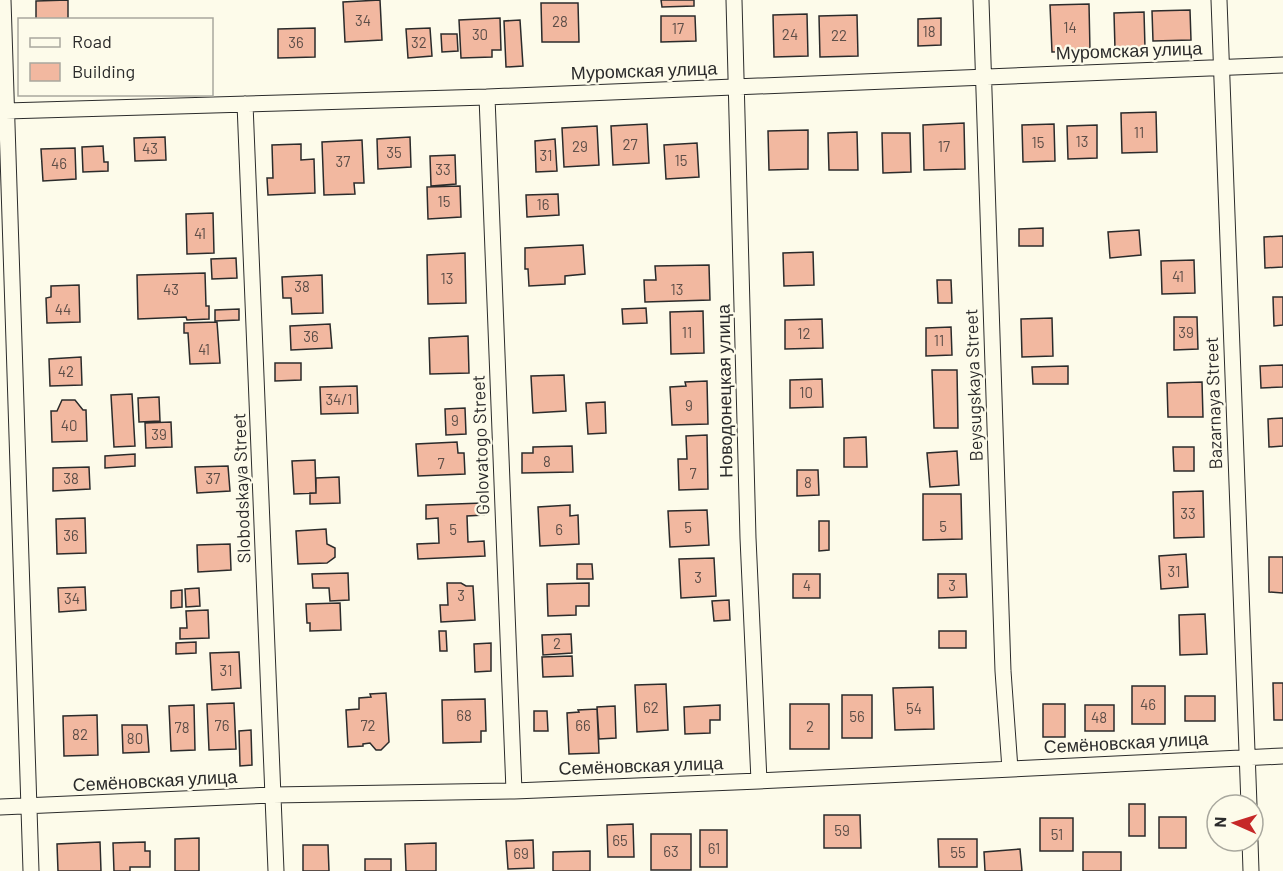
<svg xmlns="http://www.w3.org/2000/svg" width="1283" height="871" viewBox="0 0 1283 871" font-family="Barlow,sans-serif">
<rect width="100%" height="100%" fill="#fdfbea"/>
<!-- building -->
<path fill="#f2b8a0" stroke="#2b2b2b" stroke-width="1.5" d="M68,0V20H36V1Z
M380,0L382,40L345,42L343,2Z
M661,0H694V6L662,7Z
M541,3H578L579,42H542Z
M1089,4L1090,51L1052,52L1050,5Z
M1190,10L1191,40L1153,41L1152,11Z
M1144,12L1145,48L1115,49L1114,13Z
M807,14L808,56L774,57L773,15Z
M857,15L858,56L820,57L819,16Z
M661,16H695L696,41L661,42Z
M500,18L501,50H492V57L461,58L459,20Z
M941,18V45L918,46V19Z
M520,20L523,66L506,67L504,21Z
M315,28V57L278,58V29Z
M430,28L432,56L408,58L406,29Z
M441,34H457L458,51L442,52Z
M1156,112L1157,152L1122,153L1121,113Z
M964,123L965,169L924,170L923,125Z
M647,124L649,163L613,165L611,126Z
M1054,124L1055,161L1023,162L1022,125Z
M1097,125V158L1068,159L1067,126Z
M597,126L599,165L564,167L562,128Z
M808,130V169L769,170L768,131Z
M857,132L858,170H829L828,133Z
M882,133H910L911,172L883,173Z
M165,137L166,160L135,161L134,138Z
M410,137L411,167L378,169L377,139Z
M555,139L557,171L536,172L535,141Z
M362,140L364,183H354L355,194L324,195L322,142Z
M697,143L699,177L666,179L664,145Z
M301,144V160L314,159L315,193L268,195L267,178H273L272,145Z
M103,146L104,162H108V171L83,172L82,147Z
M75,148L76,179L43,181L41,149Z
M455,155L456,184L431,186L430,156Z
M460,186L461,217L428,219L427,187Z
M558,194L559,215L527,217L526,195Z
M213,213L214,253L187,254L186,214Z
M1043,228V246H1019V229Z
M1139,230L1141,255L1110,258L1108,232Z
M1283,236V267L1265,268L1264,237Z
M583,245L585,274L565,276V284L529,286L528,269H525V248Z
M813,252L814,285L784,286L783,253Z
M465,253L466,303L428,304L427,255Z
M236,258L237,278L212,279L211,259Z
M1194,260L1195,293L1162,294L1161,261Z
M709,265L710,300L645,302L644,280H656L655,266Z
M205,273L206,306H209V319L187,320L186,317L138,319L137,275Z
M322,275L323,313L292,314L291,298H283L282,277Z
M937,280H951L952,303H938Z
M79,285L80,322L47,323L46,298L51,297V286Z
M1273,297H1283V325L1274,326Z
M646,308L647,323L623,324L622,309Z
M239,309V320L215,321V310Z
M703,311L704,353L671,354L670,312Z
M1174,317H1197L1198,349L1174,350Z
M1052,318L1053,356L1022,357L1021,319Z
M822,319L823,348L785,349V320Z
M217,322L220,363L190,364L188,333H184V323Z
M330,324L332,348L291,350L290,326Z
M951,327L952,355L926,356V328Z
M468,336L469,373L430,374L429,338Z
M81,357L82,385L50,386L49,359Z
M275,363H301V380L275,381Z
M1283,365V387L1261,388L1260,366Z
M1068,366V384H1033L1032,367Z
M932,370H957L958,428H934Z
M564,375L566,411L533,413L531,376Z
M822,379L823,407L790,408V380Z
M707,381L708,424L672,425L670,387L686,386L685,382Z
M1202,382L1203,417H1168L1167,383Z
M357,386L358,413L321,414L320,387Z
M132,394L135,446L114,447L111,395Z
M159,397L160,421L139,422L138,398Z
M62,400H75L83,410H86L87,441L52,442L51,411H57Z
M605,402L606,433L588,434L586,403Z
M465,408L466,434L446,435L445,409Z
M1283,418V446L1269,447L1268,419Z
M171,422L172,447L146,448L145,423Z
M707,435L708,489L679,490L678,459H687L686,436Z
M866,437L867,467H844V438Z
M457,442L458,453H464L465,474L418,476L416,444Z
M572,446L573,472L522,473V453H533V447Z
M1173,447H1194V471H1174Z
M957,451L959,485L930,487L927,453Z
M135,454V466L105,468V456Z
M315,460L316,493L294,494L292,461Z
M228,466L230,491L197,493L195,467Z
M89,467L90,489L53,491V468Z
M797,470H818L819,495L797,496Z
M339,477L340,503L310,504V493H316V478Z
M1203,491L1204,537L1174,538L1173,492Z
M923,494H961L962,539L923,540Z
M483,503L484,515L467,516L468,542L484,541L485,556L418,559L417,544L439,543L438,518L426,519V505Z
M570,505V516L578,515L579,544L540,546L538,507Z
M707,510L709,545L670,547L668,511Z
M85,518L86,553L57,554L56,519Z
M819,521H829V550L819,551Z
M326,529L327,544L335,548V557L327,563L298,564L296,531Z
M230,544L231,570L198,572L197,545Z
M1186,554L1188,587L1161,589L1159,556Z
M1269,557H1283V593L1269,592Z
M714,558L716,596L681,598L679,559Z
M577,564H592L593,579H577Z
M348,573L349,600L330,601L329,588H313L312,574Z
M793,574H820V598H793Z
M938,574H966L967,597L938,598Z
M447,583H461L466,586H473L475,620L441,622L440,605H448Z
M589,583V606H576V615L548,616L547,584Z
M85,587L86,610L59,612L58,588Z
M199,588L200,606L186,607L185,589Z
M182,590V607L171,608V591Z
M729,600L730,620L714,621L712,601Z
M340,603L341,630L310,631V623H307L306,604Z
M208,610L209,638L180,639V628H187L186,611Z
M1205,614L1207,654L1180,655L1179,615Z
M439,631H446L447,651H440Z
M939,631H966V648H939Z
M571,634L572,653L543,655L542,635Z
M196,642V653L176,654V643Z
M491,643V671L475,672L474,644Z
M239,652L241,688L212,690L210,653Z
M572,656L573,676L543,677L542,657Z
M1273,683H1283V720H1274Z
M666,684L668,730L637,732L635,685Z
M1132,686H1165V724H1132Z
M933,687L934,729L895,730L893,688Z
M386,693L389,742L381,750H376L370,743L363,744V746L348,747L346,710L359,709V698L371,697L370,694Z
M842,695H872V738H842Z
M1185,696H1215V721H1185Z
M485,699L486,731H481V742L443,743L442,700Z
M234,703L236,749L209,750L207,704Z
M790,704H829V749H790Z
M1043,704H1065V737H1043Z
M194,705L195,750L171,751L169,706Z
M720,705V720H710V733L685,734L684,707Z
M1085,705H1114V731H1085Z
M615,706L616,738L599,739L597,707Z
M597,709L599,753L569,754L567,713L579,712L578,710Z
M534,711H547L548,731H534Z
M97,715L98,755L64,756L63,716Z
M122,725H147L149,752L123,753Z
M251,730L252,765L240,766L239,731Z
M1129,804H1145V836H1129Z
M824,815H860L861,848H824Z
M1159,817H1186V848H1159Z
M1040,818H1073V851H1040Z
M633,824L634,857H608L607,825Z
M700,830H727V867H700Z
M651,834H691V870H651Z
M199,838V871H175V839Z
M938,839H977V867H939Z
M533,840L534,868L508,869L506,841Z
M100,842L101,871H58L57,844Z
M145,842V851H150V867H130V871H114L113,843Z
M436,843V871H406L405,844Z
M303,845H328L329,871H303Z
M1020,849L1022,871H985L984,852Z
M590,851V871H553V852Z
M1083,852H1121V871H1083Z
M365,859H391V871H365Z"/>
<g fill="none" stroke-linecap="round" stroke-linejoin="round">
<!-- minor casing -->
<g stroke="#2b2b2b" stroke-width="17">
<path id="minor" d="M3,0L31,871
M734,0L748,538L759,781
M981,0L1003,671L1010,769
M1219,0L1249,805
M487,97L514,791
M245,104L276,871
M6,111L487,97L1283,65
M0,807L273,795L514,791L759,781L1283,756
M1250,841L1251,871"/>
</g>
<!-- minor -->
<use href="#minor" stroke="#fdfbea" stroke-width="15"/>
</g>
<g text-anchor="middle" stroke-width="4.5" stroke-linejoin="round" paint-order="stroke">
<!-- number labels -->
<g font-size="15" fill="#5d4e48">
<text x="363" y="26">34</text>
<text x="560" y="27">28</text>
<text x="1070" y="33">14</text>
<text x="678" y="34">17</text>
<text x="929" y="37">18</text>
<text x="480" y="40">30</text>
<text x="790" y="40">24</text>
<text x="839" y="41">22</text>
<text x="296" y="48">36</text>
<text x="419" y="48">32</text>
<text x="1139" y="138">11</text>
<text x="1082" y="147">13</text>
<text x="1038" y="148">15</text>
<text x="630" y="150">27</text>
<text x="580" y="152">29</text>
<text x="944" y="152">17</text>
<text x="150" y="154">43</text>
<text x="394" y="158">35</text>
<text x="546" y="161">31</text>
<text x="681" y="166">15</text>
<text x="343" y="167">37</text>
<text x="59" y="169">46</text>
<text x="443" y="175">33</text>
<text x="444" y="207">15</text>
<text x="543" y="210">16</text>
<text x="200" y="239">41</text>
<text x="1178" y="282">41</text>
<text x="447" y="284">13</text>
<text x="302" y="292">38</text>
<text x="171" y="295">43</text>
<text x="677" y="295">13</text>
<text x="63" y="315">44</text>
<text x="687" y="338">11</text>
<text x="1186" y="338">39</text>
<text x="804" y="339">12</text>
<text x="311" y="342">36</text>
<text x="939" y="346">11</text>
<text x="204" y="355">41</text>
<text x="66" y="377">42</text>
<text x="806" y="398">10</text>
<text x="339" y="405">34/1</text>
<text x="689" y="411">9</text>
<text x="455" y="426">9</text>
<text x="69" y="431">40</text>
<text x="159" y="440">39</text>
<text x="547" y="467">8</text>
<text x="441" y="469">7</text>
<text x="693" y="479">7</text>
<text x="71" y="484">38</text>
<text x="213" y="484">37</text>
<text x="808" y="488">8</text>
<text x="1188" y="519">33</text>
<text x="943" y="532">5</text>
<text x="688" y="533">5</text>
<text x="453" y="535">5</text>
<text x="559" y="535">6</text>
<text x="71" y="541">36</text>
<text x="1174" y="577">31</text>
<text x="698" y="583">3</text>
<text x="807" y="591">4</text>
<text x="952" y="591">3</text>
<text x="461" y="601">3</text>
<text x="72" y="604">34</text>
<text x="557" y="649">2</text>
<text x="226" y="676">31</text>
<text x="1148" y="710">46</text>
<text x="651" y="713">62</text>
<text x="914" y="714">54</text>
<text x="464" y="721">68</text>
<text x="857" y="722">56</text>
<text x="1099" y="723">48</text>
<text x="222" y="731">76</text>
<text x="368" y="731">72</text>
<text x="583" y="731">66</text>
<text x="810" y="732">2</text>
<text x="182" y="733">78</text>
<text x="80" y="740">82</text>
<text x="135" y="744">80</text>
<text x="842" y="836">59</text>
<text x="1057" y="840">51</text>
<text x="620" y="846">65</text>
<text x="714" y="854">61</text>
<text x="671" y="857">63</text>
<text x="958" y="858">55</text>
<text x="521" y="859">69</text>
</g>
<!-- street labels -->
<g font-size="18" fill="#2b2b2b" stroke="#fdfbea">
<text transform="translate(1129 51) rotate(-2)" y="6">Муромская улица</text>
<text transform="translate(644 71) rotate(-2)" y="6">Муромская улица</text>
<text transform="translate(974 385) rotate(-92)" y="6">Beysugskaya Street</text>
<text transform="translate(725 391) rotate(-91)" y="6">Новодонецкая улица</text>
<text transform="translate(1214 403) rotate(-92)" y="6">Bazarnaya Street</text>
<text transform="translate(481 445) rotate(-92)" y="6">Golovatogo Street</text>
<text transform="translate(242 488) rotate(-92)" y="6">Slobodskaya Street</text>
<text transform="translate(1126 743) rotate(-3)" y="6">Семёновская улица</text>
<text transform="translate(641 766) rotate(-2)" y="6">Семёновская улица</text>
<text transform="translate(155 781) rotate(-3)" y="6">Семёновская улица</text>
</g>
</g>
<!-- legend -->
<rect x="18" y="18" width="195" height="78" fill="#fdfbea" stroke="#a9a89e" stroke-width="1.5"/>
<rect x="30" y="38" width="30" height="9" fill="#fdfbea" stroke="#a9a89e" stroke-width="1.5"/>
<text x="72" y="48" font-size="18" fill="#2b2b2b">Road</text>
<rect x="30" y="63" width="30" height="18" fill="#f2b8a0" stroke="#a9a89e" stroke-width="1.5"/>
<text x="72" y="78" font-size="18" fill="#2b2b2b">Building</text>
<!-- north arrow -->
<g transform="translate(1235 823) rotate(273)"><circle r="28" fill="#fdfbea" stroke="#a9a89e" stroke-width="1.5"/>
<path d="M0-4.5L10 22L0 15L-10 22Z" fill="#c62828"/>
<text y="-9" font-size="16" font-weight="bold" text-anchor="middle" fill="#2b2b2b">N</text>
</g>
</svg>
